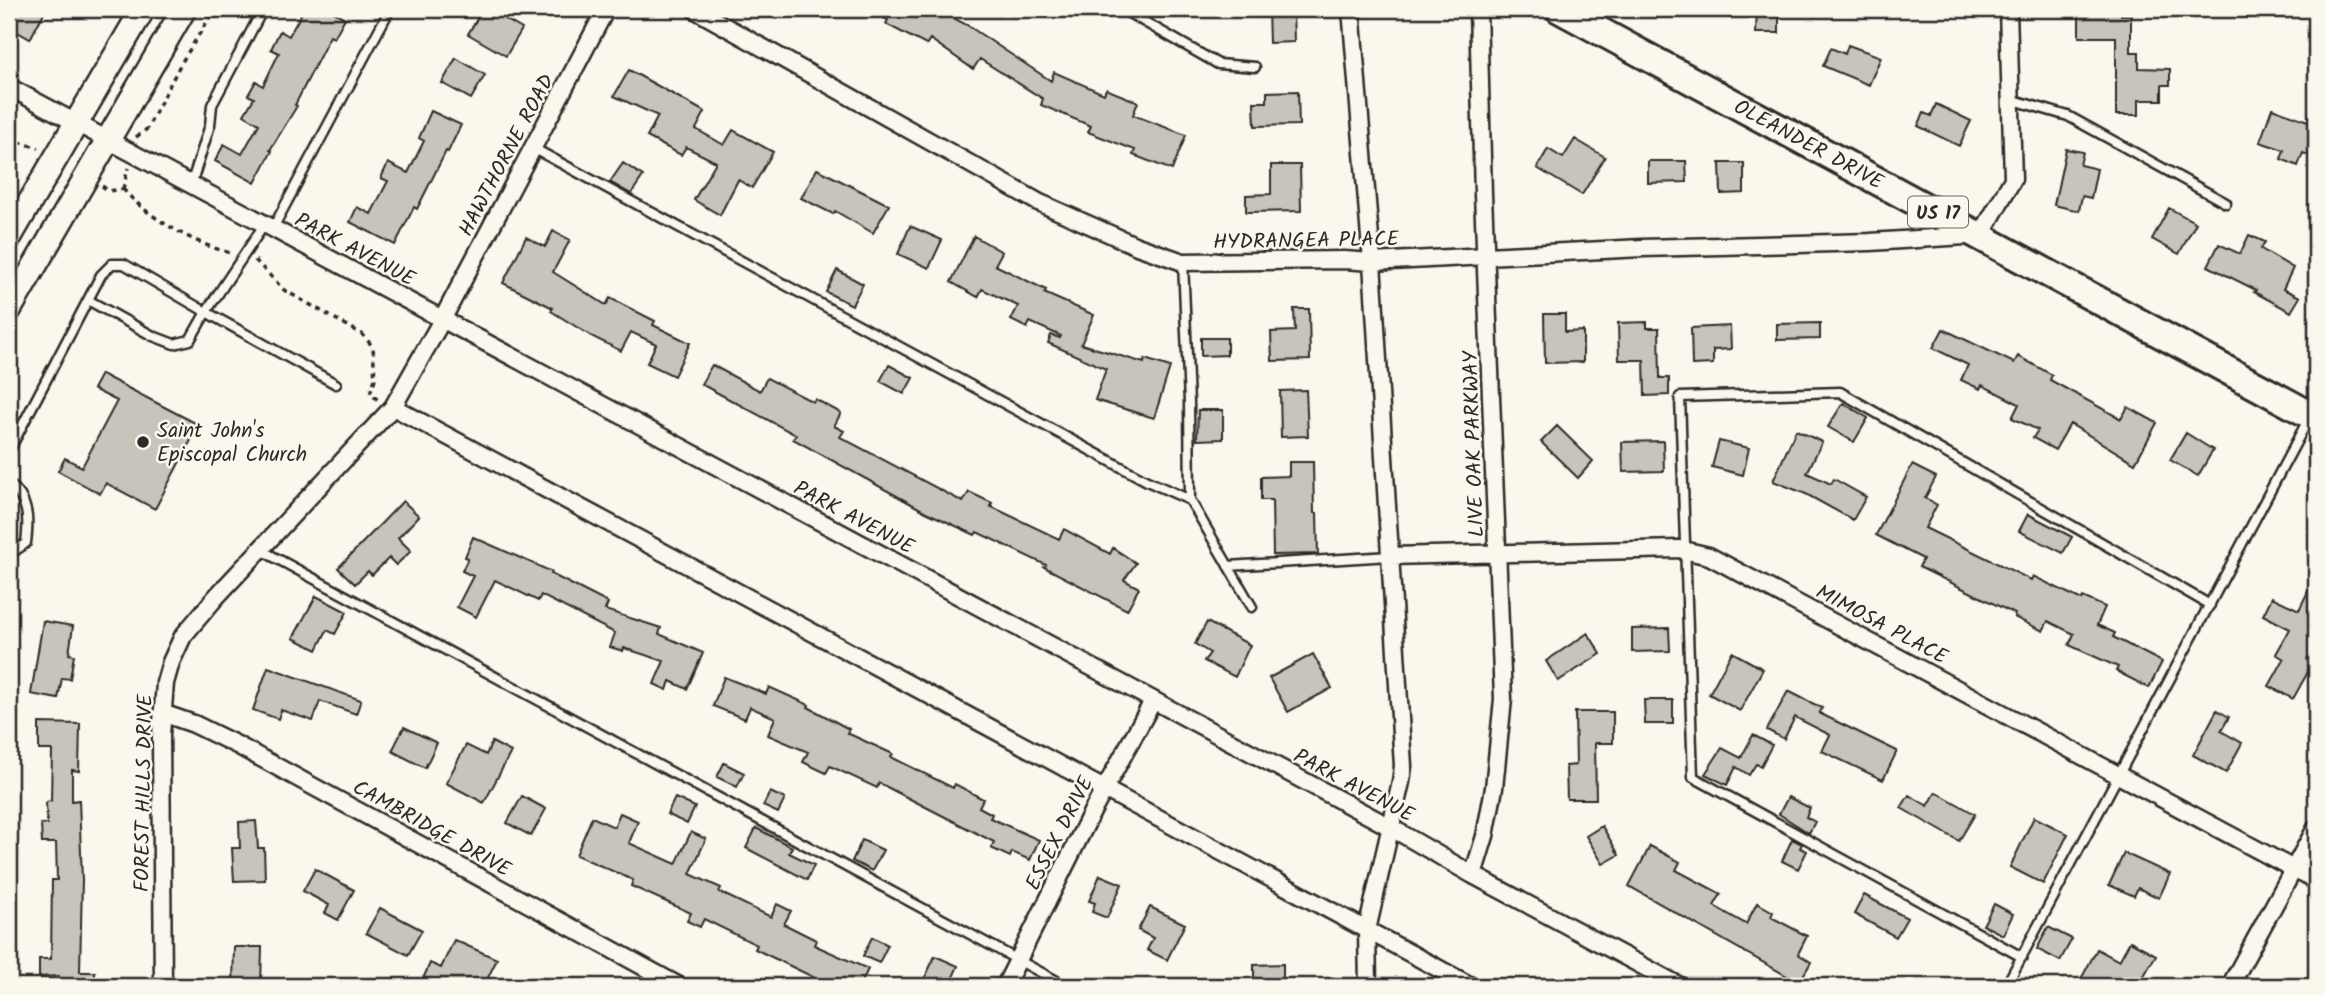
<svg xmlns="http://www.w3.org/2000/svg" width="2325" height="995" viewBox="0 0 2325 995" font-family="Kalam,sans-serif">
<rect width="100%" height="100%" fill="#fbf7ec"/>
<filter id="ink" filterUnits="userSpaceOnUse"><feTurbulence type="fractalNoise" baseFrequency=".0143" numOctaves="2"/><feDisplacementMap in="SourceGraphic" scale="14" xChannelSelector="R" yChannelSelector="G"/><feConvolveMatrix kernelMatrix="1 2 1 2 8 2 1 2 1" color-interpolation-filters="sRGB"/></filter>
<g filter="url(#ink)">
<!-- building -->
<path fill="#c7c4bc" stroke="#2b2b2b" stroke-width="2" d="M9,9H46L30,39L9,27Z
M304,9H328L345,18L334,38L330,36L295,105L297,106L270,150L272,151L255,183L215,161L224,144L242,154L259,124L244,115L254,98L248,95L256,81L263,86L279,53L271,49L280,31L289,36Z
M483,9H488L522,29L506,56L468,34Z
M863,9H900L916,18L921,9H936L967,25L1051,81L1054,72L1104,94L1106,89L1138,102L1133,115L1186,135L1172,170L1133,155L1135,150L1088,132L1091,126L1041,105L1043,99L980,59L973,69L930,39L926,45L886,24L888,20Z
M1268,9H1293L1294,42L1269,43Z
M1757,9H1779V33H1756Z
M2079,9H2121V15H2131V52H2139V68L2170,69V85H2162V100H2139V115H2116V37H2079Z
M1848,45L1881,57L1869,85L1823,66L1831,48L1845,54Z
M456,58L485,75L471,99L442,83Z
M629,70L705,112L696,129L724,145L733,130L773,152L752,188L738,180L720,215L694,200L716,162L686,147L681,155L647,137L658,116L614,96Z
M1298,91L1299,125L1255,126L1254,102H1267V92Z
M1936,104L1971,121L1959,146L1918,126L1924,113L1931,116Z
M2272,108L2316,124V158L2303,153L2298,166L2281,159L2284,150L2260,142Z
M431,111L461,125L448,152L446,151L417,209L414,207L395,245L350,222L357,207L371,214L388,181L381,178L388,163L408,173L424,141L419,138Z
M1575,139L1605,157L1582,195L1537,168L1548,149L1563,158Z
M2066,149L2083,152L2080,165L2097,169L2091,198L2082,196L2079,211L2054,205Z
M1648,161H1686L1687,182L1648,183Z
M623,163L643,176L631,194L610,182Z
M1720,163H1744V193L1721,194Z
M1271,165H1300L1301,211L1246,212V195L1271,194Z
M817,169L889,205L873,233L835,211L833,214L801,198Z
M2169,208L2196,223L2179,254L2152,239Z
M910,226L942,240L929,268L898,254Z
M553,231L570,240L553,272L606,305L610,298L655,321L653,325L690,343L674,376L647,363L656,344L631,332L621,351L591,336L551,311L553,308L503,283L526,237L545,247Z
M2249,235L2265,242L2261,249L2293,268L2283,289L2300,297L2291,312L2254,292L2256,290L2208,266L2219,244L2240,254Z
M974,236L1002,252L995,265L1046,290L1044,293L1094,315L1081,344L1144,363L1145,359L1170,367L1154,418L1095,400L1106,369L1048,343L1051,335L1060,338L1061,336L1030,322L1027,328L1011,320L1018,306L982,289L978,297L951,282Z
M837,270L863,284L852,305L826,292Z
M1294,309H1309L1310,360L1272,361L1271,332L1295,331Z
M1544,314H1565V332L1583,331V362L1545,363Z
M1647,322V328H1659L1660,378H1669V395L1645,396L1644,360H1619L1618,323Z
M1820,323V339L1777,340V324Z
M1730,326L1731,349L1713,350V364L1692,365L1691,328Z
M1943,329L2014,363L2018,356L2052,375L2050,380L2121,419L2128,407L2157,423L2135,463L2070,424L2055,450L2033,438L2038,430L2012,418L2019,404L1982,385L1980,389L1961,380L1968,365L1933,348Z
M1201,338H1227V355L1201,356Z
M712,365L760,391L767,378L813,402L815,399L841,413L834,426L844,431L840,437L963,502L969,492L992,503L990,506L1059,539L1064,529L1110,554L1113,548L1136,563L1124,580L1139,588L1127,610L1044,567L1046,565L977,532L975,535L926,512L793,439L796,435L701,384Z
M889,365L913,378L904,394L880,381Z
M101,374L199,425L155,509L106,483L100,494L58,471L65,458L82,467L117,401L93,389Z
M1306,390L1308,436L1281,437L1280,391Z
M1843,403L1868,418L1854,442L1828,427Z
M1198,410H1223V439L1197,440Z
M1557,426L1593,461L1578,478L1541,442Z
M1796,430L1822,442L1807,473L1831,484L1834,479L1866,497L1853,520L1806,494L1773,481Z
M2186,433L2213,450L2198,476L2170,460Z
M1663,441L1664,471L1623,472L1622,442Z
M1719,441L1749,448L1743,475L1712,467Z
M1289,462H1313L1314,513H1317L1318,554L1273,555L1272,500H1261V477L1289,476Z
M1912,465L1936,477L1925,498L1937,505L1925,528L2031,580L2033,576L2082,600L2083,597L2105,607L2097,625L2115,633L2113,637L2162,662L2149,688L2116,671L2118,667L2069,645L2074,634L2048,621L2043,631L2014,617L2015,614L1919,567L1923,559L1876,535Z
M403,501L419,516L398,538L411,551L396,565L389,558L372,575L368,571L355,584L338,568Z
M2028,514L2072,537L2063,553L2019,531Z
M473,537L552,572L551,574L608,603L605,610L661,628L659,634L703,653L687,689L670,681L667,690L654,684L664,661L624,648L623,651L610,647L615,633L541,595L538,601L495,580L476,617L457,607L473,576L462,571L468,558L465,557Z
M2316,575V642L2307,660L2313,663L2293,699L2269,686L2284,659L2276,654L2290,629L2263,615L2272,597L2299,610Z
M316,596L347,612L335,634L327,630L317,650L293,638Z
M43,621L73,626L69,654L74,655L70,679L62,678L58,699L31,694Z
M1207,622L1250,645L1235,677L1204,661L1210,653L1195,644Z
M1669,628L1670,651L1632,652V629Z
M1588,633L1601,654L1558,681L1546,661Z
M1732,652L1763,669L1740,711L1709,694Z
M1313,654L1332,688L1288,712L1269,678Z
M268,667L361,700L356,714L320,701L313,721L281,710L278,719L253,710Z
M724,677L766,694L769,687L809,705L808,707L849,729L847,733L893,754L891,757L953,788L955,784L983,799L979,807L992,814L990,818L1039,840L1030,860L1012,852L1010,857L991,848L994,842L879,783L877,788L830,766L826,773L803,762L808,752L768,735L775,718L750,707L745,719L713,706Z
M1788,691L1822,708L1819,713L1897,751L1883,780L1822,751L1830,735L1795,717L1784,739L1767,730Z
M1644,700H1673V724H1645Z
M2217,710L2229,717L2221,731L2242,743L2226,773L2193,755Z
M1575,712H1613V743H1595L1596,799H1567L1566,766L1576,765Z
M39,723L80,724L79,771L72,770V801L79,800L82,880L80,972H95V986H59V976L39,977V959H51L52,880H57L56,843H42L41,824H47L46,802L51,801L52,750H39Z
M404,727L437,743L425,768L392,751Z
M1753,735L1772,745L1761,766L1756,764L1749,775L1736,767L1727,785L1705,774L1722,748L1741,758Z
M492,742L511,752L484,803L446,783L466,745L486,755Z
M724,763L744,773L737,787L717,777Z
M770,792L785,799L778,813L763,806Z
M1936,792L1975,814L1959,841L1901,808L1909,795L1928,806Z
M522,796L546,809L531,836L507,823Z
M1788,797L1810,808L1806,817L1815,822L1809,833L1779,814Z
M675,798L695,807L687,824L667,814Z
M620,813L638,821L629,843L676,864L691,832L706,839L690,874L721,888L719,892L771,917L777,904L791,911L784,924L816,940L814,945L868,969L860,986H818L810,983L813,977L755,949L757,945L704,919L700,927L687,921L691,913L631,886L633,880L576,855L592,817L614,827Z
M2034,817L2068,834L2043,884L2010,867Z
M256,821L258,848H264L265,880L234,881L232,848H240L239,822Z
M1602,826L1619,855L1603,864L1586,836Z
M756,828L792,847L789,853L814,865L807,880L746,848Z
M1792,839L1802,844L1800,848L1807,851L1798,869L1782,861Z
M862,840L883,850L872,871L852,861Z
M1650,846L1680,862L1676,870L1721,894L1714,906L1746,924L1757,903L1773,912L1771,917L1807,936L1798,954L1811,962L1799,983L1629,886Z
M2124,853L2170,874L2159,898L2138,888L2134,896L2109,885Z
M315,869L354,890L338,920L325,913L329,905L303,891Z
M1100,875L1122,884L1107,918L1092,912L1095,903L1089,901Z
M1864,895L1907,918L1896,937L1854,914Z
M1994,904L2013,914L2003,935L1983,925Z
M1150,907L1185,924L1167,960L1147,950L1153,938L1138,930Z
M380,908L422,930L408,955L366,933Z
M2048,927L2072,939L2060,961L2037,949Z
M872,937L888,945L879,963L863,956Z
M454,940L497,959L484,986H434L422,981L430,963L441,968Z
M2130,941L2156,955L2138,986H2095L2081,979L2097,949L2119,961Z
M234,947H262L261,986H233Z
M935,956L958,966L949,986H921Z
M1283,964V986H1254V965Z"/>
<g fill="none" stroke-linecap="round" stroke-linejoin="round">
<!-- service casing -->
<g stroke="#2b2b2b" stroke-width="13">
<path id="service" d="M1122,9L1218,64L1255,67
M2010,99L2068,116L2226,203
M533,148L1147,481L1190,500L1252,607
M191,185L210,125L212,105L263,9
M273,228L390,9
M1183,262L1189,403L1190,500
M88,300L153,336L174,344L190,340L206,312L336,384
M9,451L101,275L112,264H124L206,312L264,225
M9,484C29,499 29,520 26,543L16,550L9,549
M261,550L1066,986
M1228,566L1390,556
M2022,957L1693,777L1680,397L1840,392L2210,605
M2006,986L2309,418"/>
</g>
<!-- minor casing -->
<g stroke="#2b2b2b" stroke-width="21">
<path id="minor" d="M694,9L1038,202L1137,246L1183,262L1344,260L1372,262L1642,248L1870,242L1981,235L2013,179L2008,9
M1351,9L1372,262L1403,766L1401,782L1367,930L1368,986
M9,87L1390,827L1473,875L1680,986
M393,407L1471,986
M1390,556L1679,549L1709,556L2316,881
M162,713L194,724L237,745L679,986
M1473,875L1485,836L1494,788L1503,699L1483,194L1478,9
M163,986L161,735L165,683L171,662L183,636L216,597L393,407L442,320L606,9
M1005,986L1092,812L1153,701
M2230,986L2316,828"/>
</g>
<!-- secondary casing -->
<g stroke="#2b2b2b" stroke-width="28">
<path id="secondary" d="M9,238L143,9
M9,310L184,9"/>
</g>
<!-- primary casing -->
<g stroke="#2b2b2b" stroke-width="32">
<g id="primary">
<path id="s1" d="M1559,9L2316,418"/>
</g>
</g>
<!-- path -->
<path stroke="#2b2b2b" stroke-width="3.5" stroke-dasharray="5 5" stroke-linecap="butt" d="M136,137L147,129L180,65L215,9
M9,139L39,148
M102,186L109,191L123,189
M123,189C147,217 194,244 231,253
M123,189L128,168
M255,260L284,290L362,334L373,347L375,379L370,393L378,400"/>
<!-- service -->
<use href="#service" stroke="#fbf7ec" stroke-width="8"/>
<!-- minor -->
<use href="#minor" stroke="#fbf7ec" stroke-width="16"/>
<!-- secondary -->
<use href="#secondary" stroke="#fbf7ec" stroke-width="23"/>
<!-- primary -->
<use href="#primary" stroke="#fbf7ec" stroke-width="26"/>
</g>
</g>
<!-- markers -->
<circle fill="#2b2b2b" stroke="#fbf7ec" stroke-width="2.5" cx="143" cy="442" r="7"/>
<g text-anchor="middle" stroke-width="5" stroke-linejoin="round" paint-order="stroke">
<!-- shield labels -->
<rect fill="#fbf7ec" stroke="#696865" stroke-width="2" x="1908" y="196.5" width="60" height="31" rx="5"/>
<g font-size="19" font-weight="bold" fill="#2b2b2b">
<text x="1938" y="219">US 17</text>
</g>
<!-- street labels -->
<g font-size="21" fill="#2b2b2b" stroke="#fbf7ec">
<text dy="7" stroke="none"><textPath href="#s1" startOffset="284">OLEANDER DRIVE</textPath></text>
<text transform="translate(506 155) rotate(-62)" y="7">HAWTHORNE ROAD</text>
<text transform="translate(1306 240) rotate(-1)" y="7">HYDRANGEA PLACE</text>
<text transform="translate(355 249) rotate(28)" y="7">PARK AVENUE</text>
<text transform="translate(1473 444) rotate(-92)" y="7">LIVE OAK PARKWAY</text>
<text transform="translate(854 517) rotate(28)" y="7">PARK AVENUE</text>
<text transform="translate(1882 624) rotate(28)" y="7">MIMOSA PLACE</text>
<text transform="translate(1354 785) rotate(28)" y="7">PARK AVENUE</text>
<text transform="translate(143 793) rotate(-89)" y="7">FOREST HILLS DRIVE</text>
<text transform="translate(432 828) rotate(29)" y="7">CAMBRIDGE DRIVE</text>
<text transform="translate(1059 833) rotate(-63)" y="7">ESSEX DRIVE</text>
</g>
<!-- poi labels -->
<g font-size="21" fill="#2b2b2b" stroke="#fbf7ec" text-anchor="start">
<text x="157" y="437">Saint John's<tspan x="157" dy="24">Episcopal Church</tspan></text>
</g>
</g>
<!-- margin -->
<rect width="2325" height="995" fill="none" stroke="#fbf7ec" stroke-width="35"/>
<rect x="18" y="18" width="2290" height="960" fill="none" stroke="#2b2b2b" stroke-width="2.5" filter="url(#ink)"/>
</svg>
